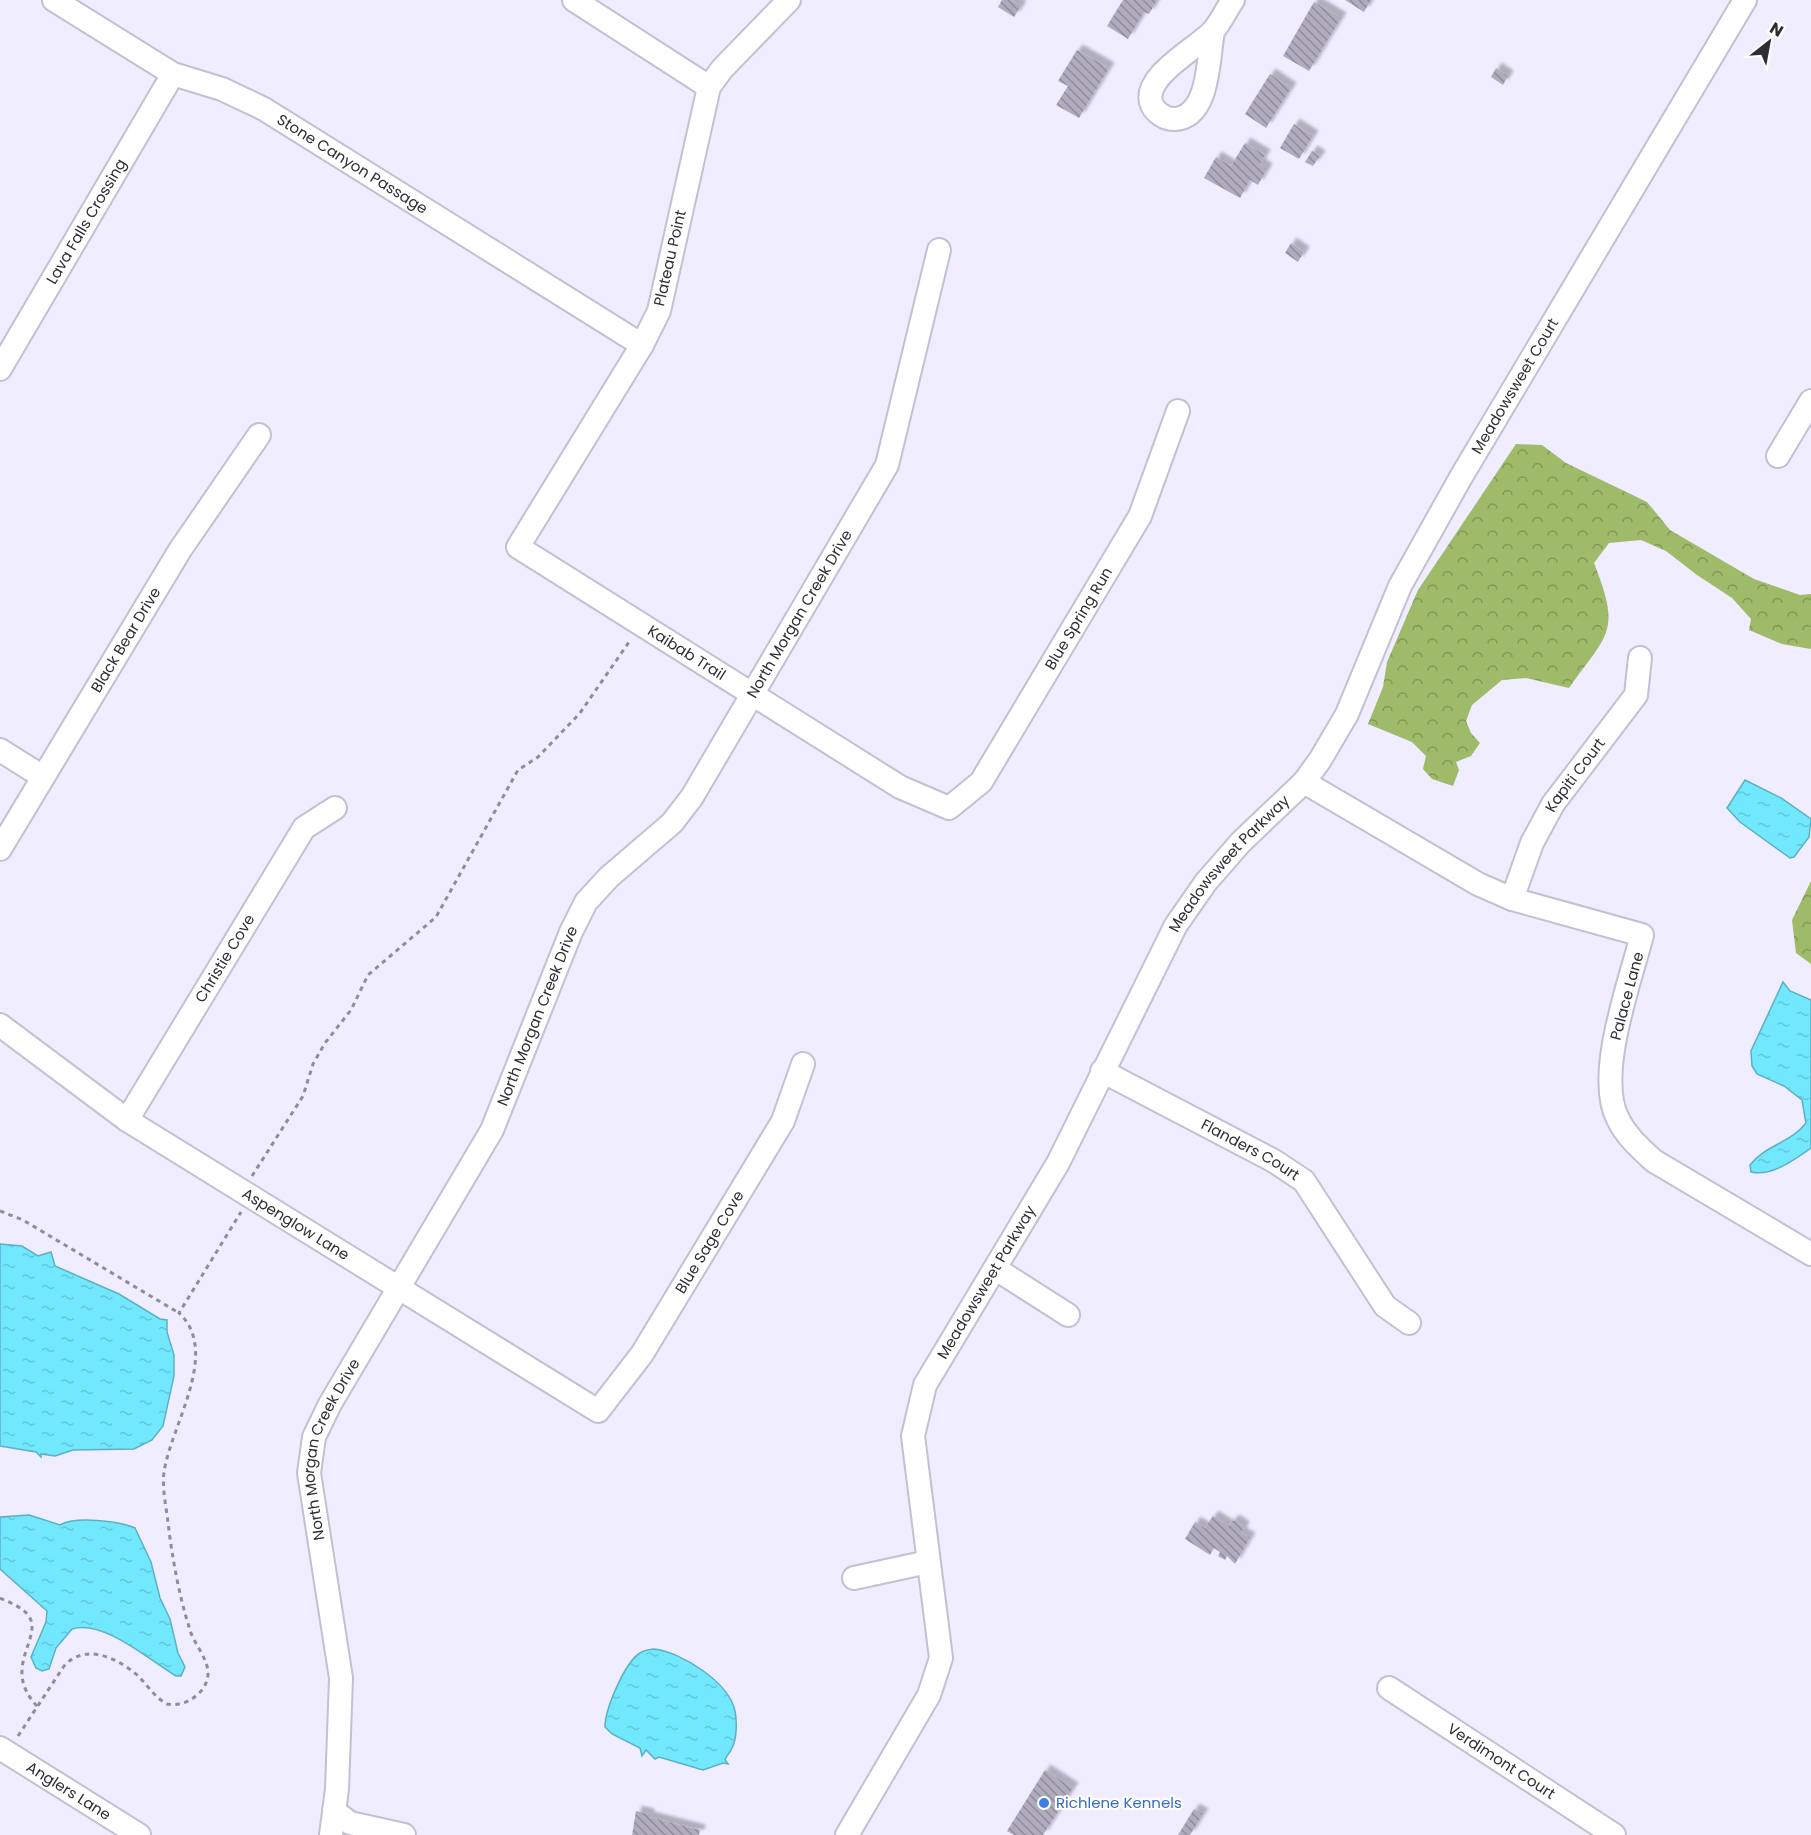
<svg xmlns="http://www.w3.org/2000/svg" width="1811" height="1835" viewBox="0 0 1811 1835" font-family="Poppins,sans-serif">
<defs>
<pattern id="forest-crowns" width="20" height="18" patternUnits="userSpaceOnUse" patternTransform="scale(1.5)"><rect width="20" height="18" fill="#9fba69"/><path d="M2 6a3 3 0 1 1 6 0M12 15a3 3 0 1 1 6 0" fill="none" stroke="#829857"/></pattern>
<pattern id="water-ripples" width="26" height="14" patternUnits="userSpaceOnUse" patternTransform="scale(1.5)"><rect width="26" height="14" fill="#71e8fe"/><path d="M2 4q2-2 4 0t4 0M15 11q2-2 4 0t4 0" fill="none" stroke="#62c7da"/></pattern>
<pattern id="building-back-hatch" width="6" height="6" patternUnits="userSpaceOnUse" patternTransform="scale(1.5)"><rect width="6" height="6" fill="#b1acbd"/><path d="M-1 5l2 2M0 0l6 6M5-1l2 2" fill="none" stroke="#908c9a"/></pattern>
<filter id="shadow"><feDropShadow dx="5.5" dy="-5.5" stdDeviation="1.5" flood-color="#0004"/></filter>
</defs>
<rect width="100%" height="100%" fill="#efedff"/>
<!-- forest -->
<path fill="url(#forest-crowns)" d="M1516,444L1542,445L1566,463L1647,502L1670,530L1754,579L1800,595L1811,594V649L1782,644L1749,630L1751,619L1732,598L1697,575L1666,551L1641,540L1609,543L1594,563C1621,632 1609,632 1569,688L1526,678L1502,680L1472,705L1466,721L1471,733L1480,743L1471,756L1456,762L1459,770L1453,786L1432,779L1423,769L1426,756L1412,742L1368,724L1383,687L1387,662L1418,590Z
M1811,881V964L1796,953L1792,920Z"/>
<!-- water -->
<path fill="url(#water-ripples)" stroke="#5db0c1" stroke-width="1.5" d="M1745,780L1781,798L1811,819L1809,837L1794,857L1790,858L1740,822L1727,808Z
M1783,982L1790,991L1811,1000V1148C1795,1159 1772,1177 1751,1172L1750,1165C1765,1145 1791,1143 1806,1123L1802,1100L1784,1086L1757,1074L1752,1066L1751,1051Z
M0,1244L22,1246L38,1256L51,1252L55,1266L119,1294L160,1319L167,1320V1332L174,1355V1376L163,1426L152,1440L134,1449L73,1450L55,1456L41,1454V1457L36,1452L0,1446Z
M29,1515L60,1525C75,1516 119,1521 135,1528L151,1562L160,1598L170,1619L178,1653L185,1667L181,1676H176C149,1660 103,1619 72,1629L56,1648L49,1669L42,1671L36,1668L31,1657L46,1622L47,1611L0,1569V1517Z
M654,1649C681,1652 729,1682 735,1711C737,1721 737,1739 732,1748C730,1753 727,1754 725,1760L728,1764L723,1763L703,1770L659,1757L655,1759L646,1750L642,1756L640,1748L612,1734L605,1727C605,1709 625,1662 640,1653C644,1650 649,1650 654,1649Z"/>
<!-- building -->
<path fill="url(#building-back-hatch)" filter="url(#shadow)" d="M1002,0H1010L1021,6L1014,17L998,7Z
M1123,0H1157L1149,14L1144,12L1128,39L1107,26Z
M1345,0H1371L1364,12Z
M1314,2L1341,18L1309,71L1283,56Z
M1077,50L1109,68L1079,118L1056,105L1068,86L1058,81Z
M1496,68L1508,76L1503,85L1491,77Z
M1270,74L1291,88L1266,128L1245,114Z
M1294,124L1313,136L1299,159L1280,148Z
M1245,143L1265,155L1260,164L1267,169L1258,185L1250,180L1240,198L1204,178L1216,157L1231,166Z
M1312,151L1320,156L1313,166L1305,162Z
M1291,243L1304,252L1298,262L1285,253Z
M1213,1516L1229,1526L1232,1521H1236L1244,1527L1241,1533L1250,1538L1235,1564L1227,1556L1225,1560L1218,1556L1220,1552L1214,1548L1210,1555L1185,1539L1195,1522L1205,1528Z
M1045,1770L1073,1788L1043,1835H1014L1007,1831Z
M1194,1809L1203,1814L1190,1835H1178Z
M636,1811L649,1814V1817L700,1830L699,1835H632Z"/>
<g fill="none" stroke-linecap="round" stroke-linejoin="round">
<!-- minor casing -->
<g stroke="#c2c0d1" stroke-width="26">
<g id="minor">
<path id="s1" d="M54,0L173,74L222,89L264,109L642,345"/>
<path d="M574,0L709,87"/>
<path id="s2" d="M789,0L722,69L709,87L659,311L642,345L518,547L900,787L949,808L981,782L1140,516L1178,411"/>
<path d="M1213,31C1208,57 1210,118 1174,119C1165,119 1156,113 1152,105C1140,77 1198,48 1213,31C1221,22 1226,10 1233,0"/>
<path id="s3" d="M0,369L173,74"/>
<path d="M1778,456L1811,401"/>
<path d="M0,750L43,777"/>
<path d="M1304,782L1478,884L1512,899L1642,935C1630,982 1595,1076 1618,1119C1626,1136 1641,1149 1654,1161L1811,1254"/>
<path id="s4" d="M0,849L180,550L259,435"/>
<path id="s5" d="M1512,899L1532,843L1553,804L1636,695L1640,658"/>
<path id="s6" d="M0,1025L127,1120L598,1411L642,1354L783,1121L803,1064"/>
<path id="s7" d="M1102,1071L1274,1161L1304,1181L1385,1306L1409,1323"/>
<path id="s8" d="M127,1120L304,828L335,808"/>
<path d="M996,1269L1068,1315"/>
<path d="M854,1578L928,1562"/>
<path id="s9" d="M1389,1688L1614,1835"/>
<path id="s10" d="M0,1748L139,1835"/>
<path d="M334,1811L350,1823L404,1835"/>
<path id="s11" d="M331,1835L337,1789L341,1678L309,1473L314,1437L330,1404L492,1130L571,932L586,902L609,877L672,823L692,797L887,465L939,250"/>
<path id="s12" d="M847,1835L929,1695L941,1658L913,1436L925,1385L1058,1163L1176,925L1206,882L1241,842L1304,782L1320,760L1347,714L1400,586L1461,477L1745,0"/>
</g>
</g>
<!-- path -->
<path stroke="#8f8d99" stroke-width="3" stroke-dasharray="4.5 4.5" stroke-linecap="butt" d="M252,1176L303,1096L313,1064L325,1043L351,1010L368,975L436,917L518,770L538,757L580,713L629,642
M0,1211L23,1220L179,1313
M0,1598C9,1602 22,1607 28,1615C45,1637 0,1667 37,1706
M18,1736L64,1666C85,1643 115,1657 136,1674C147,1684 154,1697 167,1704C185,1708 209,1692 208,1672C207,1657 194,1644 190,1630C179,1596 172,1557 168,1522C166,1506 162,1489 164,1472C171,1425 221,1352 179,1313L241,1212"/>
<!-- minor -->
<use href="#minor" stroke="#fff" stroke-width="22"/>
</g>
<!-- markers -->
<circle fill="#3f7fe0" stroke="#fcfdfc" stroke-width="2" cx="1044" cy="1803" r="6"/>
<g text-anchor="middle" stroke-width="4.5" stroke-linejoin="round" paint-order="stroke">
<!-- street labels -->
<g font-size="15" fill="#2e2d33" stroke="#fcfdfc">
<text dy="5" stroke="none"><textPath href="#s1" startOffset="342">Stone Canyon Passage</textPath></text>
<text dy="5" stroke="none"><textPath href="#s3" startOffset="171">Lava Falls Crossing</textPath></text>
<text transform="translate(670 258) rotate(-77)" y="5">Plateau Point</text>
<text dy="5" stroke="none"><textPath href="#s12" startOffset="1644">Meadowsweet Court</textPath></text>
<text dy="5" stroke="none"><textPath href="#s11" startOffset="1365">North Morgan Creek Drive</textPath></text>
<text dy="5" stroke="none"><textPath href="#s2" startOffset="1359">Blue Spring Run</textPath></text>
<text dy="5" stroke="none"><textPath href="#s4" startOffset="244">Black Bear Drive</textPath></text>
<text dy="5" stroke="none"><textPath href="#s2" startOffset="822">Kaibab Trail</textPath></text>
<text dy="5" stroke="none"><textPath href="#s5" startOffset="140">Kapiti Court</textPath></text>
<text dy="5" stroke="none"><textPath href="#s12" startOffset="1083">Meadowsweet Parkway</textPath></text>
<text dy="5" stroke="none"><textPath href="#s8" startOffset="189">Christie Cove</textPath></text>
<text transform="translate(1627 996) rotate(-75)" y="5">Palace Lane</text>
<text dy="5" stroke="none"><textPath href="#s11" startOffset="879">North Morgan Creek Drive</textPath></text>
<text dy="5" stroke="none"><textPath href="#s7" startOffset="168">Flanders Court</textPath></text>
<text dy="5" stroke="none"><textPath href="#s6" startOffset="357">Aspenglow Lane</textPath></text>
<text dy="5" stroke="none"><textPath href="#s6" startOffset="915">Blue Sage Cove</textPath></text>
<text dy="5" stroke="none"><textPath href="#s12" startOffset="597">Meadowsweet Parkway</textPath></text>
<text dy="5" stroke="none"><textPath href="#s11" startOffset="393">North Morgan Creek Drive</textPath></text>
<text dy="5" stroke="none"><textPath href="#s9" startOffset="134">Verdimont Court</textPath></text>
<text dy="5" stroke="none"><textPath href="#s10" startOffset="81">Anglers Lane</textPath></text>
</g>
<!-- shop labels -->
<g font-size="15" fill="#366cbe" stroke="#fcfdfc" text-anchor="start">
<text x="1056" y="1808">Richlene Kennels</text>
</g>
</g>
<!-- north arrow -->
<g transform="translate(1769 42) rotate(31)" stroke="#fcfdfc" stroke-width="4.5" paint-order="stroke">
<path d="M0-4.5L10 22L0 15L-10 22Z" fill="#2e2d33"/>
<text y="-9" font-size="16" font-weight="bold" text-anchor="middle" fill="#2e2d33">N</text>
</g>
</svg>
